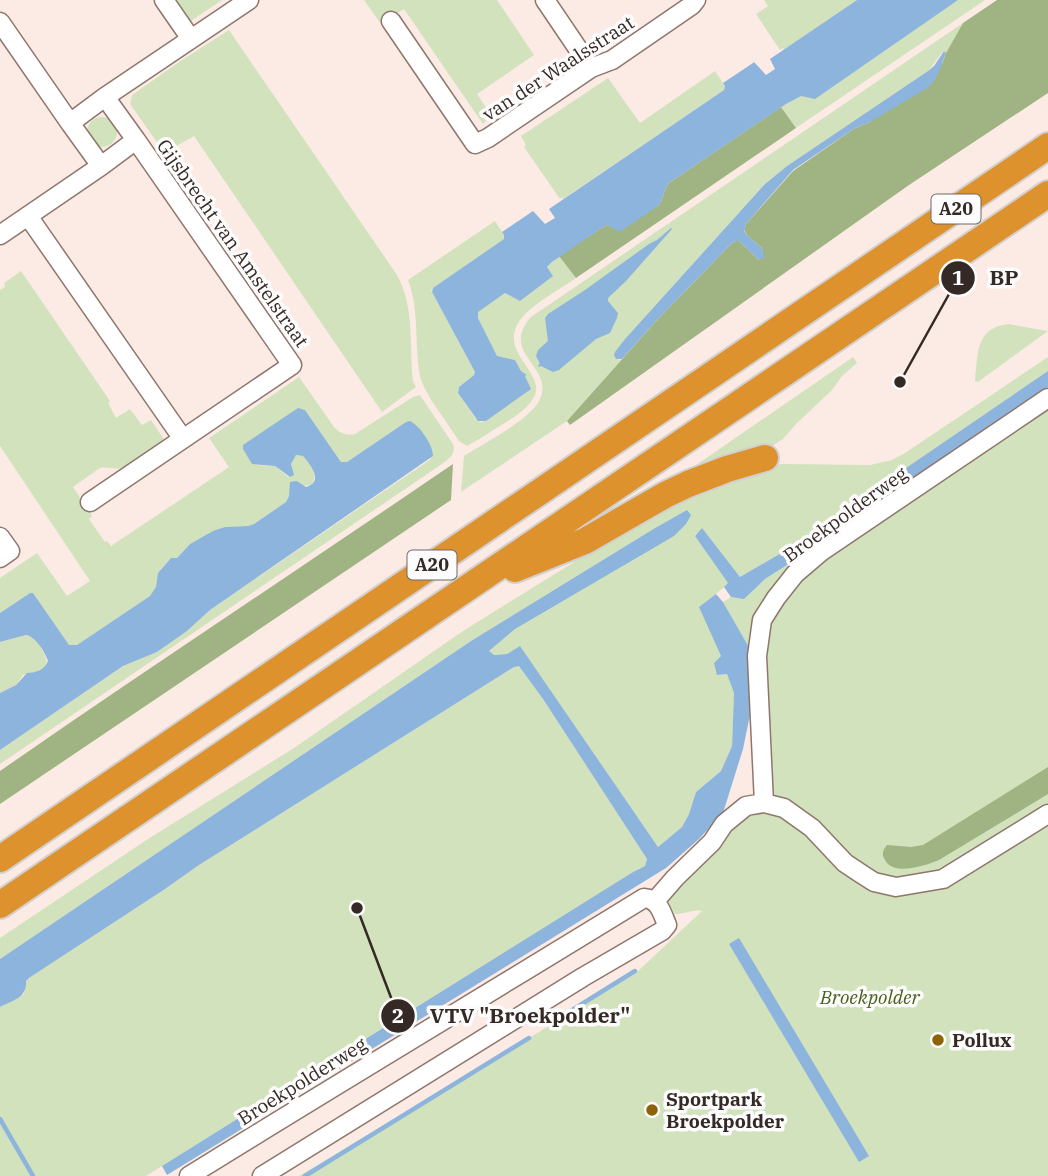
<svg xmlns="http://www.w3.org/2000/svg" width="1048" height="1176" viewBox="0 0 1048 1176" font-family="'IBM Plex Serif',serif">
<rect width="100%" height="100%" fill="#fcebe4"/>
<!-- green -->
<path fill="#d2e2bd" d="M172,0H222L188,23Z
M364,0H497L534,55L477,94L487,109L481,113L486,121L483,124L404,9L381,24Z
M764,0H857L784,50L783,48L780,50L756,14L768,6Z
M958,0H985L796,128L781,107Z
M963,23L946,53L944,51C937,57 934,65 928,71L787,166L765,184L625,339L614,355L619,360L622,359L567,421L461,492L464,456C483,444 529,420 539,401C557,367 498,354 531,317Z
M229,30L397,275C415,307 409,346 413,381L416,387L382,412L194,136L173,148L159,145L130,104L132,95L179,62Z
M715,71L725,86L724,90L563,199L562,197L560,199L524,147L526,145L521,136L608,78L640,123Z
M87 132a15 15 0 1 1 30 0a15 15 0 1 1-30 0Z
M495,221L504,235V239L431,290L475,372L474,375L459,387L458,393L475,418L480,422L486,421L526,379L525,376L527,375L521,371L515,360L497,357L478,318L477,312L505,293L520,300L552,276L547,267L559,256L576,278C558,291 521,309 515,330C509,349 527,363 534,379C545,403 510,419 495,429C486,435 476,441 467,446L459,441C450,426 423,392 420,376C414,344 420,312 408,280Z
M21,271L110,401L108,403L116,418L130,409L142,425L151,420L165,441L126,467C118,471 109,466 100,468L73,487L92,516L89,519L105,542L107,541L111,546L229,467L209,438L299,377L334,427C340,433 345,436 355,434L413,397L420,395L453,444C456,454 450,458 442,464L0,764V750L123,666L157,652L187,631L210,610L431,459L406,422L347,462H341L305,410L301,409L256,465L275,466L288,477L293,473C290,467 291,460 296,455L303,456C311,464 319,476 311,485L303,486L297,481L286,502L254,524L248,526L225,527L190,544L177,558H171L161,569L155,591L150,596L77,645L71,646L67,643L33,593H30L0,613V578L37,553L67,596L90,581L0,446V290L5,287L4,283Z
M1008,324L1048,331L978,382L975,381C978,354 975,328 1008,324Z
M853,357L857,363L842,376L832,390L796,424L783,439L772,446L657,492Z
M1048,357V371L783,552L740,577L702,529L695,535L729,583L700,607L721,656L717,675L727,674L734,693L732,746L721,771L696,792L689,814L682,827L658,847L520,647L507,654L494,655L489,651L515,629L687,510L655,528L471,641L0,959V938L148,839L294,748L463,631L671,502L766,465L786,464L870,465L892,460L905,453Z
M1048,404V1176H299L554,1023L638,971L702,911C693,909 684,915 675,914L668,903L667,896L744,815L756,811L775,813L776,796L771,792L764,671L768,634L771,619L805,573Z
M831,538L801,561L750,649L723,602L731,597L744,598L765,579Z
M26,635C28,636 30,636 32,637C38,641 51,661 45,667C40,673 30,673 23,675L16,685L0,693V642Z
M519,665L543,699L647,859L645,866L633,872L146,1176H0V1007L24,994L26,981L29,978L165,889L199,865L514,667Z"/>
<!-- forest -->
<path fill="#9fb482" d="M997,0H1048V93L909,185L570,425L567,421L657,320L732,243L736,241H739L759,260L763,249L747,235L744,230L746,224L793,171L855,128L870,122L942,64L946,53L963,23Z
M781,107L796,128L576,278L559,256L606,225L611,226L658,206C664,199 663,190 669,183Z
M453,464L451,500L0,804V771C150,667 302,567 453,464Z
M1048,767V794L939,860C926,865 894,877 885,860C881,854 883,850 887,845L911,847L923,845Z"/>
<!-- water -->
<path fill="#8db4dd" d="M857,0H958L815,99L801,96L786,104L669,183C663,190 664,199 658,206L621,231C615,232 612,226 606,225L552,262L547,267L553,276L520,301L505,293L478,312V318L497,356L515,360L521,371L527,375L525,376L531,389L486,421H478L458,393L459,387L474,375L475,372L432,292L433,288L504,239V235L502,232L533,211L545,224L555,218L549,209L724,90L725,86L723,83L753,63L754,62L766,75L775,69L770,59Z
M944,51L946,53C940,67 940,75 929,87L870,122L855,128L793,170L746,224L744,231L747,235L763,249L764,258L759,260L739,241H736L732,243L657,320L622,359H616L614,355L615,352L625,339L765,184L787,166L928,71L934,66Z
M671,228L672,229L626,281L608,298V301L618,313L617,318L610,333L596,339L559,370L553,372L541,366L539,367L538,365L540,364L536,356L538,350L548,341L545,318L548,314L585,290L649,244L657,240Z
M1048,371V387L806,553L765,579L744,599L731,597L724,587L728,583L695,536L702,528L740,577L783,552Z
M298,408L305,410L341,462H347L406,422L410,421C420,426 433,445 433,456L210,610L187,631L157,652L123,666L0,750V693L16,685L27,673C35,673 45,670 48,661C45,652 36,637 26,635L0,642V613L30,593H33L69,645H77L150,596L156,587L158,573L171,558H177L190,544L213,531L225,527L248,526L254,524L286,502L289,496L290,482L297,481L306,487C324,482 311,465 303,456L296,455L291,464L294,475L290,477L275,466L252,464L243,449V445Z
M687,510L691,515L686,524L674,536L515,629L489,651L494,655L507,654L520,646L658,847L682,827L689,814L696,792L721,771L732,746L734,693L727,674L717,675L714,663L721,656L699,607L716,594L723,602L750,649V715L743,749L723,813L699,839L666,868L167,1175L162,1166L633,872L645,866L647,859L543,699L519,666L514,667L199,865L165,889L29,978L26,981C27,998 13,1000 0,1007V959L471,641L655,528Z
M739,938L869,1156L859,1162L729,944Z"/>
<g fill="none" stroke-linecap="round" stroke-linejoin="round">
<!-- stream -->
<path stroke="#8db4dd" stroke-width="4.5" d="M556,1020L635,971
M0,1119L33,1176
M305,1176L529,1038"/>
<!-- minor casing -->
<g stroke="#8e766c" stroke-width="21">
<path id="minor" d="M164,0L191,39
M545,0L591,68
M391,21L475,144L488,138L591,68L612,60L692,5L696,0
M0,22L70,123
M105,97L136,140L101,166L70,123L105,97L249,0
M28,216L183,439
M0,235L101,166
M90,502L292,365L136,140
M0,537L10,551L0,558
M764,803L757,656L762,620L776,598L795,574L822,551L1048,398
M655,901L675,878L712,842L724,824L746,806L764,803L784,808L812,828L845,863L860,873L874,882L896,887L943,879L1048,814
M189,1176C340,1082 493,991 644,898C659,899 662,913 667,925L662,931L583,977L262,1176"/>
</g>
<!-- highway casing -->
<g stroke="#d2d0cf" stroke-width="30">
<path id="highway" d="M515,569L585,541L665,495L688,484L727,469L765,458
M0,859L1048,146
M0,905L1048,194"/>
</g>
<!-- minor -->
<use href="#minor" stroke="#fff" stroke-width="18"/>
<!-- highway -->
<use href="#highway" stroke="#dd922d" stroke-width="26"/>
</g>
<!-- markers -->
<g fill="#8d6307" stroke="#fcfcfc" stroke-width="2.5">
<circle cx="938" cy="1040" r="7"/>
<circle cx="652" cy="1110" r="7"/>
</g>
<g text-anchor="middle" stroke-width="7" stroke-linejoin="round" paint-order="stroke">
<!-- shield labels -->
<g fill="#fcfcfc" stroke="#706866" stroke-width="2">
<rect x="931.5" y="194.5" width="49" height="29" rx="5"/>
<rect x="407.5" y="550.5" width="49" height="29" rx="5"/>
</g>
<g font-size="18" font-weight="bold" fill="#342925">
<text x="956" y="215">A20</text>
<text x="432" y="571">A20</text>
</g>
<!-- street labels -->
<g font-size="19" fill="#342925" stroke="#fcfcfc">
<text transform="translate(558 68) rotate(-33)" y="7">van der Waalsstraat</text>
<text transform="translate(233 243) rotate(55)" y="7">Gijsbrecht van Amstelstraat</text>
<text transform="translate(845 514) rotate(-36)" y="7">Broekpolderweg</text>
<text transform="translate(302 1081) rotate(-32)" y="7">Broekpolderweg</text>
</g>
<!-- park labels -->
<g font-size="19" font-style="italic" fill="#486118" stroke="#fcfcfc">
<text x="870" y="1004">Broekpolder</text>
</g>
<!-- poi labels -->
<g font-size="19" font-weight="bold" fill="#342925" stroke="#fcfcfc" text-anchor="start">
<text x="952" y="1047">Pollux</text>
<text x="666" y="1106">Sportpark<tspan x="666" dy="22">Broekpolder</tspan></text>
</g>
</g>
<!-- callouts -->
<path fill="none" stroke="#342925" stroke-width="2.5" d="M900 382L958 278M357 908L398 1016"/>
<g fill="#342925" stroke="#fcfcfc" stroke-width="2.5">
<circle cx="900" cy="382" r="7"/>
<circle cx="357" cy="908" r="7"/>
<circle cx="958" cy="278" r="18"/>
<circle cx="398" cy="1016" r="18"/>
</g>
<g font-size="21" text-anchor="middle" font-weight="bold" fill="#fff">
<text x="958" y="285">1</text>
<text x="398" y="1023">2</text>
</g>
<g font-size="21" text-anchor="middle" font-weight="bold" fill="#342925" stroke="#fcfcfc" stroke-width="7" stroke-linejoin="round" paint-order="stroke">
<text x="1004" y="285">BP</text>
<text x="530" y="1023">VTV "Broekpolder"</text>
</g>
</svg>
